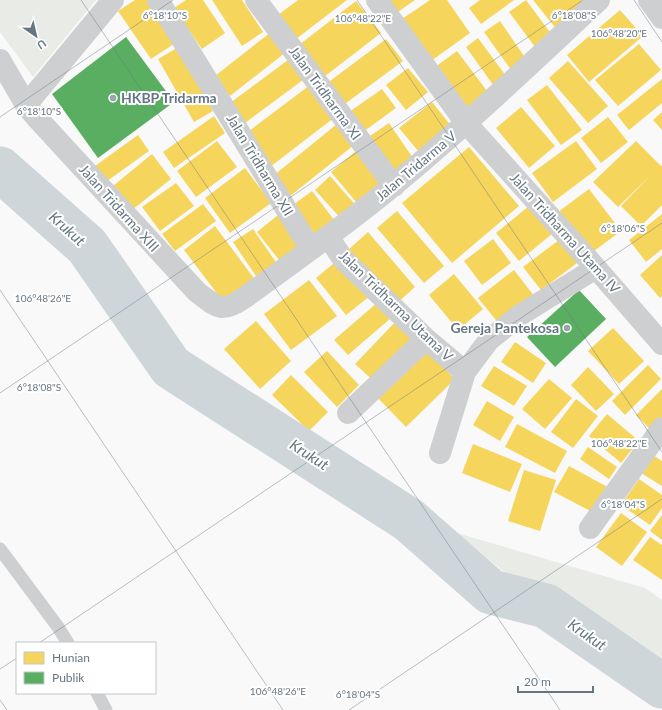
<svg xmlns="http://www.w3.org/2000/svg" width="662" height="710" viewBox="0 0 662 710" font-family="Lato,sans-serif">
<rect width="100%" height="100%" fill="#f9f9f9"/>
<!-- green -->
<path fill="#e8ebe6" d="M0,0H96L33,77L0,32Z
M457,533L645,588L662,600V703Z"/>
<!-- homes -->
<path fill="#f6d55c" d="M135,0H153L180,40L151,59L118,11Z
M186,0H203L225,33L202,49L174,8Z
M212,0H242L263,32L242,46Z
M298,0H347L296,39L278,15Z
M380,0H415L392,16Z
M430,0H447L470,33L431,61L402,19Z
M480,0H514L481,24L469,8Z
M526,0L552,35L535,47L509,12Z
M533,0H581L587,7L558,31Z
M356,1L381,33L320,80L295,48Z
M620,10L643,36L589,82L567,55Z
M500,21L526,59L511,70L484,32Z
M271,32L286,52L230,96L215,76Z
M478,38L509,80L496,89L466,47Z
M386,39L403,61L338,109L322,87Z
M639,44L661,70L618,106L595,80Z
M177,48L213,111L194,122L158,59Z
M457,51L490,95L464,114L431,70Z
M292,57L307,77L245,123L230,103Z
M568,61L608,106L588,123L549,78Z
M408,68L428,92L406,110L386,85Z
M662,79V103L629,130L617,115Z
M310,85L335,117L270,167L245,134Z
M547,85L582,130L561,145L527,100Z
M382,89L396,108L363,132L349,112Z
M432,102L456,132L424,158L399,128Z
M521,107L555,146L529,168L496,128Z
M662,112V130L653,120Z
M214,116L225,133L174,168L163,152Z
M608,117L628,142L601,163L581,138Z
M389,123L417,164L395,180L367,138Z
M337,124L354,145L289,197L273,176Z
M138,135L149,151L103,184L91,169Z
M217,141L237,167L196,197L177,171Z
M576,141L597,169L553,202L532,173Z
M636,141L661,166L662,165V205L641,226L621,206L649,177L618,207L593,182Z
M469,147L519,206L452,263L402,203Z
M356,151L387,189L362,209L331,172Z
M152,154L171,179L132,210L113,186Z
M245,168L271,203L230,233L205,198Z
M330,176L359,209L344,222L315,190Z
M176,183L194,206L160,231L142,207Z
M589,189L621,231L590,254L558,212Z
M312,191L338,225L319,240L293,205Z
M203,204L216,221L175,251L162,234Z
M529,206L552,234L519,261L496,233Z
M397,211L444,266L424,283L377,228Z
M662,214V249L646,262L629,240Z
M278,215L304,249L283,265L257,232Z
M215,226L256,281L225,304L184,250Z
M253,229L280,268L260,282L233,242Z
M368,232L415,287L396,304L348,250Z
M493,239L511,263L482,285L464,261Z
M559,240L577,263L541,290L523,267Z
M662,255V296L660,298L640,275Z
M339,259L370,296L346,315L316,278Z
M514,270L535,297L500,325L478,298Z
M454,274L483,309L458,330L429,295Z
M309,280L337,316L291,350L264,314Z
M378,302L391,318L348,355L334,340Z
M398,319L420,339L377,384L355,364Z
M256,321L291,361L260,389L224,349Z
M613,328L644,361L619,384L588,351Z
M515,342L546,363L533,383L501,362Z
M422,346L455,379L406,427L374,394Z
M327,351L359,385L337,407L304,372Z
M648,365L661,379L625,415L612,401Z
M494,366L527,386L514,406L481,386Z
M588,367L614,394L596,411L571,385Z
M291,375L328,412L309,431L272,395Z
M549,379L572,398L545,429L522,409Z
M662,389V422L653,432L636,415Z
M576,399L598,416L573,448L551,432Z
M487,401L514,417L500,441L473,425Z
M607,414L639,441L621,463L589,436Z
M517,424L567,451L555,473L505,447Z
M473,444L522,464L510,492L462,473Z
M588,447L617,467L609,479L580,459Z
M653,455L662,461V486L641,473Z
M569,466L613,490L596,514L554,492Z
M524,470L556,480L540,531L508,521Z
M639,479L662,495V508L650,525L621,505Z
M621,513L647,532L622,566L596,547Z
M662,515V540L650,531Z
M650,537L662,545V580L633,560Z"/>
<!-- public -->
<path fill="#5aae61" d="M126,37L174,102L98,158L52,94Z
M579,290L606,319L555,367L527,337Z"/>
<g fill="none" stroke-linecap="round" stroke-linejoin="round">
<!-- river -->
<path stroke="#ced6d9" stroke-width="45" d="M0,169L87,246L171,367L409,520L491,592L546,606L662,686"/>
<!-- service -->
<path stroke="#cecfd0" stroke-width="13" d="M0,549L58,627L68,643
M97,693L106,710"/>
<!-- minor -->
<path stroke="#cecfd0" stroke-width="22" d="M158,0L304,238L313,248
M256,0L394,186
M377,0L466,123L596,268L662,344
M649,0L662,18
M0,60L26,105L36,117L197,292C217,307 221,314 244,298C295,261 346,225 394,185C465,126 532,63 599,0
M26,105L113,0
M329,238L343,259L426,339L465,372
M348,413L426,339
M440,453L465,372L489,340L520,315L596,268
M590,528L662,428"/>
</g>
<!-- ticks -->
<path fill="none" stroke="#657683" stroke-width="1" stroke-opacity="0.45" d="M81,0L560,710M357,0L662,452M634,0L662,42M0,117L173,0M0,290L283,710M0,393L583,0M39,643L662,223M0,669L17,658M0,700L7,710M349,710L662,499"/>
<!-- markers -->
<g fill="#99a4ac" stroke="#fff" stroke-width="1.5">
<circle cx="113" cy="98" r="4"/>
<circle cx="567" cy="328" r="4"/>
</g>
<g text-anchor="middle" stroke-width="4" stroke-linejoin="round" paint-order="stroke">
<!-- street labels -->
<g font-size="14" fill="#657683" stroke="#fff">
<text transform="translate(325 93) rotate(54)" y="5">Jalan Tridharma XI</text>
<text transform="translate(260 165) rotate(59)" y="5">Jalan Tridharma XII</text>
<text transform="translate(416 166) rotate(-40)" y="5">Jalan Tridarma V</text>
<text transform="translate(119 208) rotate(48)" y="5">Jalan Tridarma XIII</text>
<text transform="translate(565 233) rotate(48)" y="5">Jalan Tridharma Utama IV</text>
<text transform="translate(396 306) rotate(44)" y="5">Jalan Tridharma Utama V</text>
</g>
<!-- poi labels -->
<g font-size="14" font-weight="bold" fill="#657683" stroke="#fff" text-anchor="start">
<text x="121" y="103">HKBP Tridarma</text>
<text x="559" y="333" text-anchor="end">Gereja Pantekosa</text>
</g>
<!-- water labels -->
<g font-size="15" font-style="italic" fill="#60757c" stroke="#fff">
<text transform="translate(67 229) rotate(42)" y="5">Krukut</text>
<text transform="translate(309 455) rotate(33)" y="5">Krukut</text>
<text transform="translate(587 635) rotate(35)" y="5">Krukut</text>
</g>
</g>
<g font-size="10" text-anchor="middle" fill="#657683" stroke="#fff" stroke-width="4" stroke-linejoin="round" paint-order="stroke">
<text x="165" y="19">6°18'10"S</text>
<text x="574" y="19">6°18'08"S</text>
<text x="363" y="22">106°48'22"E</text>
<text x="619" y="37">106°48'20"E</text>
<text x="39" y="115">6°18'10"S</text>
<text x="623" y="232">6°18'06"S</text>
<text x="43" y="302">106°48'26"E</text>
<text x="39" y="391">6°18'08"S</text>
<text x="619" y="447">106°48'22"E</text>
<text x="623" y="508">6°18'04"S</text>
<text x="278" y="695">106°48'26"E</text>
<text x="358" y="698">6°18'04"S</text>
</g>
<!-- legend -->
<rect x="16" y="642" width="140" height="52" fill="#ffffff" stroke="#c1c8cd"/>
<rect x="24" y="652" width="20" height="12" fill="#f6d55c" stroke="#c1c8cd"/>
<text x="52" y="662" font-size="12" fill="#657683">Hunian</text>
<rect x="24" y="672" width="20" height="12" fill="#5aae61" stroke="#c1c8cd"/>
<text x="52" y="682" font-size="12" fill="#657683">Publik</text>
<!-- north arrow -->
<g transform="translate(36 36) rotate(146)" stroke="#ffffff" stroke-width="3" paint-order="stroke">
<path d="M0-3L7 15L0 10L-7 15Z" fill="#657683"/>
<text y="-6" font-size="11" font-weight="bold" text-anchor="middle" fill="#657683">U</text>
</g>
<!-- scale -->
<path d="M518 686v6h75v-6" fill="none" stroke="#657683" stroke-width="2"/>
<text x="524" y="686" font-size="12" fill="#657683" stroke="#ffffff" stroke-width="3" paint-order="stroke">20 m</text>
</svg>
